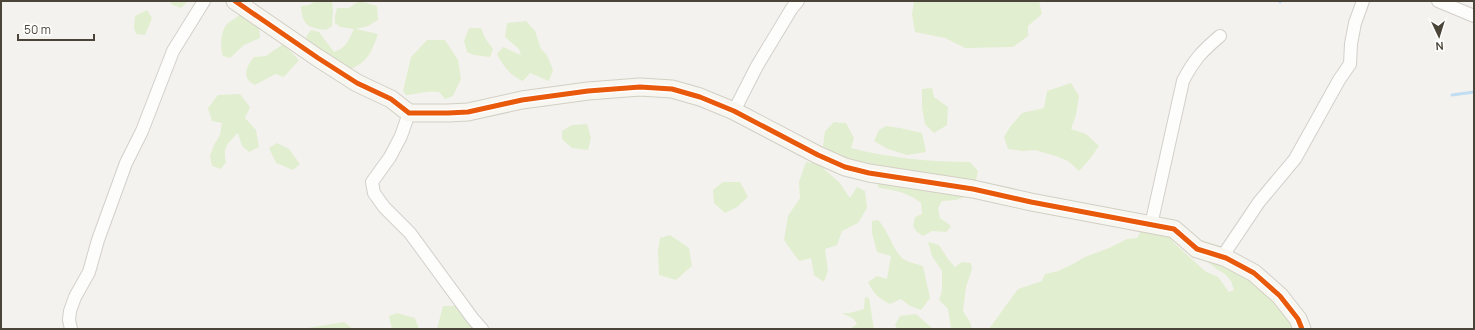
<svg xmlns="http://www.w3.org/2000/svg" width="1475" height="330" viewBox="0 0 1475 330" font-family="Manrope,sans-serif">
<rect width="100%" height="100%" fill="#f4f2ee"/>
<!-- green -->
<path fill="#e1eecf" d="M170,1H188L181,8L171,4Z
M316,1H332L333,10L332,26L326,30C308,28 302,25 301,6L309,5Z
M359,1L377,6L378,20L368,26L356,29L378,34C371,53 369,61 349,70L312,47L306,37L311,30L319,32L334,52C346,48 349,40 354,29L340,27L335,23V16L337,8H349Z
M914,1H1039L1042,14L1028,26V36L1013,47L965,48L945,38L915,32L912,14Z
M147,10L152,18L145,35L136,34L134,27L135,16Z
M240,15L259,28L260,38L244,45L230,58L223,56C220,48 220,32 227,24C230,21 236,18 240,15Z
M526,21L535,31L541,49L547,55L553,70L549,81L530,73L523,81C512,77 502,65 497,54L503,47L521,55L519,49L505,37L507,23Z
M469,28H481L485,38L493,49L490,57L474,55L467,52L464,41Z
M427,40H445L458,60L461,79L453,96L445,99L439,92C428,90 417,94 406,95L403,91L411,57Z
M283,44L299,60L284,77L275,74L255,85C241,78 246,67 254,57L266,56Z
M1071,83L1079,96L1076,115L1071,129L1086,134L1099,146L1089,160L1079,171L1068,161L1056,156L1035,150L1023,151L1008,149L1004,137L1010,127L1022,113L1044,108L1047,91Z
M932,88L934,97L948,107L947,125L934,133L925,124L922,108V89Z
M240,94L250,107L245,118L256,130L259,147L249,152L242,146L238,133C228,143 222,147 226,162L221,169L212,166L210,156L214,145L220,135L222,123L212,121L208,108L218,95Z
M834,122L846,123L854,138L851,148C889,158 931,162 970,162L978,171L976,180L965,181L851,160L823,147L825,131Z
M587,124L591,138L588,150L572,148L562,139V131L572,125Z
M886,126L900,128L922,133L926,152L907,155L888,149L874,141L879,130Z
M277,143L289,149L300,164L293,170L276,163L269,148Z
M806,162L818,164L839,182L850,198L857,187L865,191L867,208L858,223L842,231L837,245L825,249L828,271L824,282L814,275L811,258L799,261L784,240L788,216L800,198L799,182Z
M873,176L966,193L965,197L956,200L942,201L938,208L940,218L950,225L951,227L946,232L932,231L923,236L917,232L913,226L915,217L922,214L921,203C909,193 895,190 879,188Z
M723,182H740L748,197L737,207L725,213L714,203L713,190Z
M878,220C889,232 892,248 902,258C907,262 917,264 923,266L930,298L921,310L910,306L901,299L890,304C879,299 873,293 868,282L877,276L887,279L891,256L877,252L872,233V221Z
M1141,230L1168,234L1173,242L1205,271L1218,277L1229,292L1234,290L1231,281L1225,274L1215,268L1181,240L1192,237L1226,248L1299,329H989L1018,289L1042,281L1045,274L1058,271L1073,264L1085,257L1109,248L1127,239L1137,238Z
M670,235L689,248L692,266L676,280L659,275L658,251L660,238Z
M928,242L939,245L948,259L955,267L962,262L971,263L972,269L966,287L963,311L970,322L972,329H951L948,309L939,300L942,291V271L932,256Z
M865,297L869,298L874,329H850L857,324L854,319L842,313H850L864,309Z
M443,306H456L464,318L478,329H437Z
M397,313L415,318L419,329H393L391,326L389,316Z
M916,314L933,329H897L895,325L900,316Z
M344,322L353,329H306L308,328Z"/>
<g fill="none" stroke-linecap="round" stroke-linejoin="round">
<!-- stream -->
<path stroke="#c0ddf1" stroke-width="3" d="M1280,2L1281,1
M1452,95L1474,92"/>
<!-- street casing -->
<g stroke="#d2d0cb" stroke-width="14">
<path id="street" d="M1438,1L1474,16
M734,111L757,66L792,8L798,1
M409,113L401,136L390,157L372,182L374,193L384,207L410,233L473,319L482,329
M1151,225L1183,81C1193,61 1202,51 1220,36
M1222,257L1259,202L1295,159L1339,80L1350,64L1351,44L1355,23L1363,1
M71,329L69,320L70,311L75,297L89,272L98,240L126,163L142,131L173,51L204,1"/>
</g>
<!-- secondary casing -->
<g stroke="#d3cfc5" stroke-width="19">
<path id="secondary" d="M235,1L318,58L357,83L391,99L409,113H448L468,112L522,100L588,91L640,87L672,89L700,97L734,111L818,155L845,167L869,173L973,189L1031,202L1174,229L1197,249L1226,258L1254,273L1280,296L1298,319L1302,329"/>
</g>
<!-- street -->
<use href="#street" stroke="#fdfdfc" stroke-width="12"/>
<!-- secondary -->
<use href="#secondary" stroke="#f7f6f1" stroke-width="17"/>
<!-- cycleway casing -->
<g stroke="#fff" stroke-width="8">
<path id="cycleway" d="M235,1L318,58L357,83L391,99L409,113H448L468,112L522,100L588,91L640,87L672,89L700,97L734,111L818,155L845,167L869,173L973,189L1031,202L1174,229L1197,249L1226,258L1254,273L1280,296L1298,319L1302,329"/>
</g>
<!-- cycleway -->
<use href="#cycleway" stroke="#e8590c" stroke-width="5"/>
</g>
<!-- border -->
<rect width="1475" height="330" fill="none" stroke="#4b4439" stroke-width="4"/>
<!-- north arrow -->
<g transform="translate(1439 36) rotate(176)" stroke="#ffffff" stroke-width="3" paint-order="stroke">
<path d="M0-3L7 15L0 10L-7 15Z" fill="#4b4439"/>
<text y="-6" font-size="11" font-weight="bold" text-anchor="middle" fill="#4b4439">N</text>
</g>
<!-- scale -->
<path d="M18 34v6h76v-6" fill="none" stroke="#4b4439" stroke-width="2"/>
<text x="24" y="34" font-size="12" fill="#4b4439" stroke="#ffffff" stroke-width="3" paint-order="stroke">50 m</text>
</svg>
